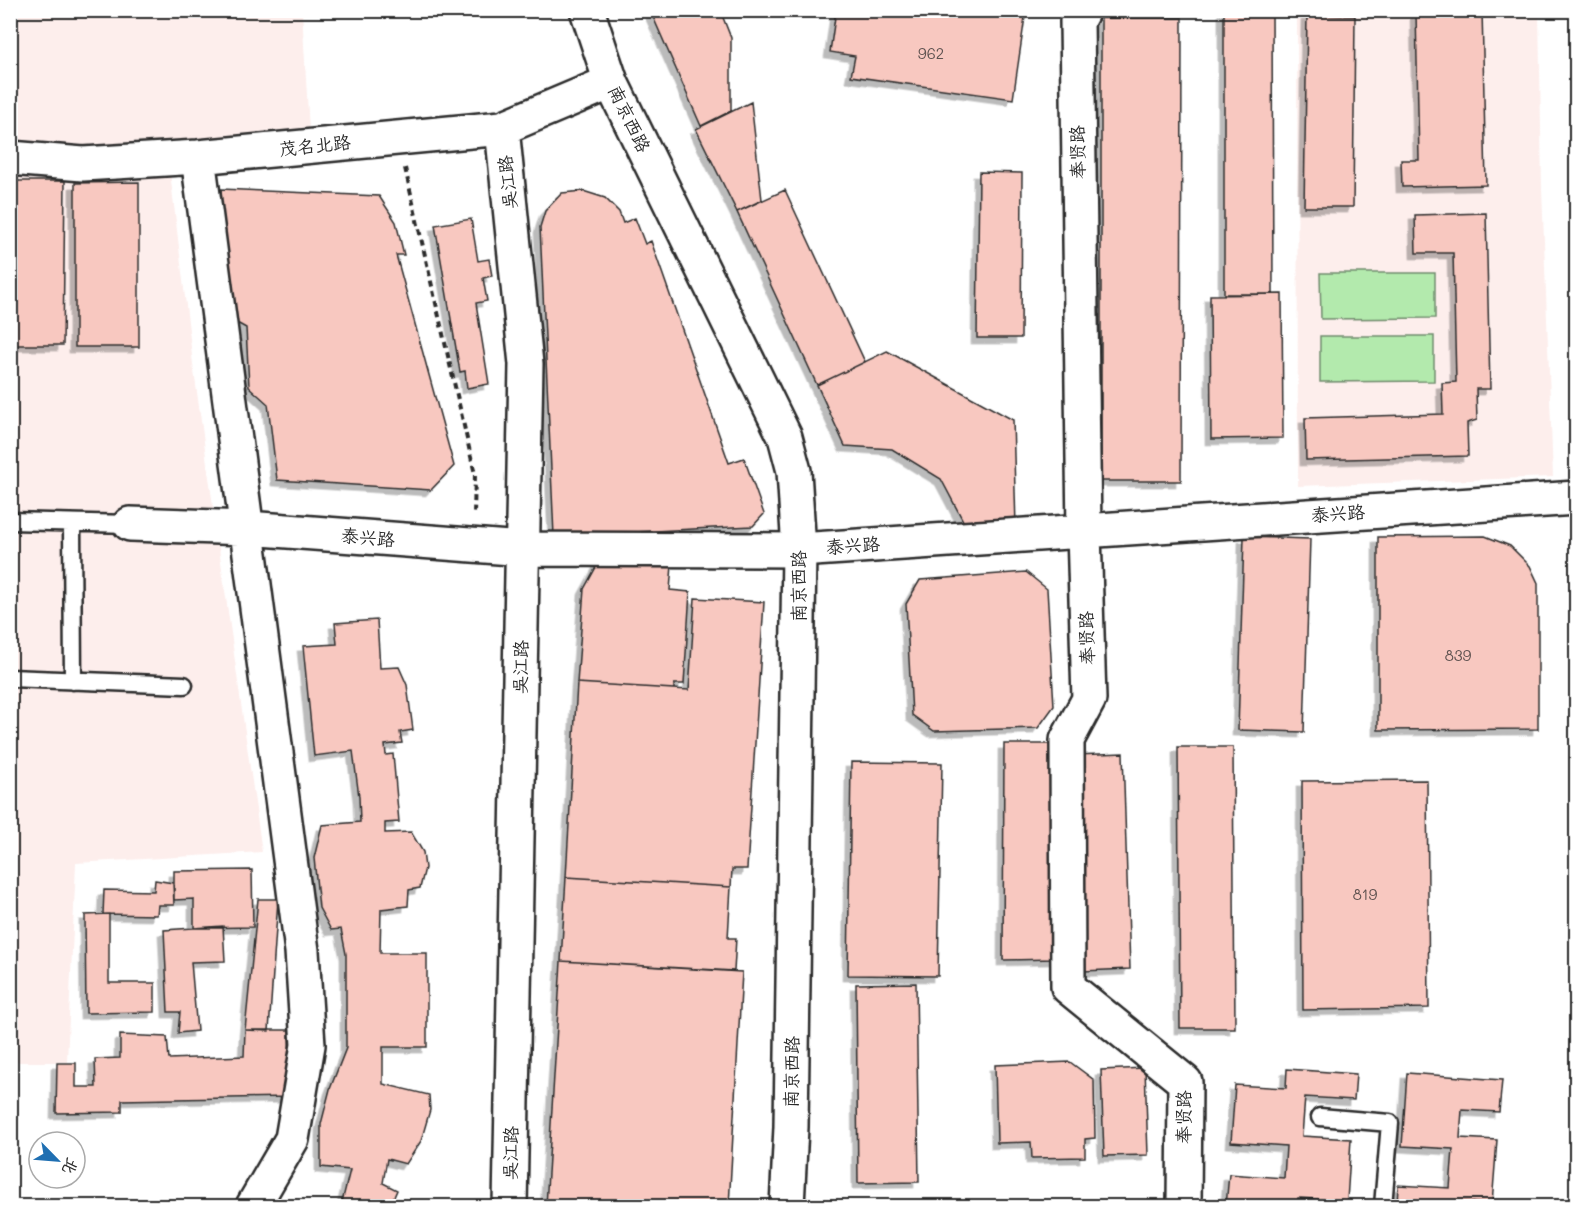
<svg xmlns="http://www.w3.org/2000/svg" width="1587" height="1217" viewBox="0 0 1587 1217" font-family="Mali,'LXGW WenKai TC',sans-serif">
<defs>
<filter id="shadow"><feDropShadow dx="-5.5" dy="5.5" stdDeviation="0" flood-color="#0004"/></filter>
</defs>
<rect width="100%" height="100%" fill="#fff"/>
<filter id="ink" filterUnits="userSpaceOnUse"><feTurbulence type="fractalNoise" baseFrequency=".0167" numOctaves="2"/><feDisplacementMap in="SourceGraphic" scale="12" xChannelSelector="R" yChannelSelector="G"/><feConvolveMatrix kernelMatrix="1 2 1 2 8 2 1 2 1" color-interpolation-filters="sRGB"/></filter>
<g filter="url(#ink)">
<!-- built -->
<path fill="#fdeeec" d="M10,11H302L309,130L85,150L11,144Z
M1297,11H1539L1542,188L1553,477L1298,486Z
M10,169L170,172L193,364L262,852L76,863L67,1062H11Z"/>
<!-- green -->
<path fill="#b3eaad" stroke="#6f8a6c" stroke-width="1.5" d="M1320,273H1435V318L1321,319Z
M1320,336H1434V381L1320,382Z"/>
<!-- building -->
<path fill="#f8c8c0" stroke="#2b2b2b" stroke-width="1.5" filter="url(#shadow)" d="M650,10H720L731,38V111L701,126Z
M836,10H1026L1013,99L851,76L855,56L830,52Z
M1224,10H1272L1273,294H1224Z
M1482,10L1486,185L1402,187L1401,160H1419L1416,12Z
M1307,15L1355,16L1353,207H1304Z
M1101,18H1182L1181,481H1101Z
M751,102L762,200L737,212L696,129Z
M979,172L1022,173L1021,338H977Z
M10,181H65L63,345H10Z
M139,182V347H75V183Z
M221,189L379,196L396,222L404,255H396L454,466L431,490L277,480L268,404L249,387L246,328L228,318Z
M785,190L865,362L817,385L737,212Z
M583,191L605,198L619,212L623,223L635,218L645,244L651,241L729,463L744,458L764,514L753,526L554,536L540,227L545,211L562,193Z
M1486,213L1490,389H1476L1477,420L1467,423L1468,456L1306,460L1305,418L1443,414L1442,383L1456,382L1453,253H1416L1415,215Z
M471,219L478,261L489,259L492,276L483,278L487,301L476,303L489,384L467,388L465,371L460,372L435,225Z
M1282,294L1283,438L1211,439L1210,295Z
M887,351L1013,420L1016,527L968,530L941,479L892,449L845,446L817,385Z
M1485,536L1510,546L1530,566L1538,583V729L1378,730V537Z
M1244,537L1310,539L1304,732L1238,730Z
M600,560L672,565L670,590L690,592L684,684H674V689L577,683L584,589Z
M1026,572L1047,589L1054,706L1038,728L934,731L912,715L906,604L920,580Z
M695,598L764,602L747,869H732L731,887L566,877L577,683L689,690Z
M377,620L380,668L399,667L407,685L413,730L400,732L402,743L385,745L386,755L393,754L399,822L385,823V833L411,832L423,852L425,868L420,888L409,890L408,906L381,909L380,953H427V1047H383V1084L429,1095L430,1110L421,1141L406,1164L387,1159L383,1183L397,1190L390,1206H341L350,1170L321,1167V1124L330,1089L346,1048V954L341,929L331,930L319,908L314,858L322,825L360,822L359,797L353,751L314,756L303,646L337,644L335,623Z
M1004,744H1055L1054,959L1003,960Z
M1178,747H1233L1235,1028H1180Z
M1123,753L1130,969L1083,971L1076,755Z
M851,762L942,763L938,976L848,975Z
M1427,780L1429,1008L1303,1010L1302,781Z
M252,870L253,927L194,928V899L174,900V871Z
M566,877L731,887L728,938H736L734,971L561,961Z
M155,880L173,883L174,905H158L157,915L103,914L104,890L154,891Z
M258,899H278L269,1031L245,1030Z
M109,914V983H155V1012L86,1013L85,915Z
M223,926L225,961L191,962L197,1031L178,1033L180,1012H168L164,930Z
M561,961L742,972L729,1206H546Z
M916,983L919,1182L858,1183L856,984Z
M245,1030H289L290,1097L122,1100V1112L56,1113L57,1063H76V1087H96L95,1059L120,1058V1035L167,1037L169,1059L244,1056Z
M1070,1062L1094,1080L1095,1138L1085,1139V1157L1032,1158L1031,1142L997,1143L995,1065Z
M1145,1068L1148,1155L1104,1156L1101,1070Z
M1287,1069L1356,1074L1354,1100L1305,1097L1302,1136L1351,1139L1347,1201L1298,1198L1297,1206H1226L1229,1174L1284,1178L1286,1146L1231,1142L1235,1085L1286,1088Z
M1407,1073L1502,1080L1499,1112L1462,1110L1460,1138L1497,1140L1492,1204L1453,1201L1452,1206H1397L1398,1185L1450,1188L1453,1149L1402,1146Z"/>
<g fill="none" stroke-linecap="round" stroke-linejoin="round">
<!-- lane casing -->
<g stroke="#2b2b2b" stroke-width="21">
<path id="lane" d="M10,521L130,524
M72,523L73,681
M10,678L184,685
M1320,1117L1390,1123L1383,1206"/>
</g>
<!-- street casing -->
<g stroke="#2b2b2b" stroke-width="38">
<path id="street" d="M1083,10L1077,21L1084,532L1089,699L1067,740L1068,987L1185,1082L1184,1206
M502,128L526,364L510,1206
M198,157L302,951L308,1045L292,1139L253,1206
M10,158L83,164L198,157L502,128L611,82
M130,524L247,528L524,549L799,550L1576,498"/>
</g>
<!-- secondary casing -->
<g stroke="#2b2b2b" stroke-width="38">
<path id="secondary" d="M587,10L611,82L785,437L794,471L799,550L791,1127L787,1206"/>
</g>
<!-- path -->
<path stroke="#2b2b2b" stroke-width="4" stroke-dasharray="6 4.5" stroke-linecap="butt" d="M405,168L475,474L474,515"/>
<!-- lane -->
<use href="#lane" stroke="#fff" stroke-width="16"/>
<!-- street -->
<use href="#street" stroke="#fff" stroke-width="33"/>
<!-- secondary -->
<use href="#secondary" stroke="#fff" stroke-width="33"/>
</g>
</g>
<g text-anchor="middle" stroke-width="4.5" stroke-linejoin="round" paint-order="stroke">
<!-- number labels -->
<g font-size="15" fill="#5e5250">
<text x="931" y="59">962</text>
<text x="1458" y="661">839</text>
<text x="1365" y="900">819</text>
</g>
<!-- street labels -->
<g font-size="18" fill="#2b2b2b" stroke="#fff">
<text transform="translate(629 119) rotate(64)" y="6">南京西路</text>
<text transform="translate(315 146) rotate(-6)" y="6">茂名北路</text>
<text transform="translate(1078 152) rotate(-91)" y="6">奉贤路</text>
<text transform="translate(508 182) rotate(-96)" y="6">吴江路</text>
<text transform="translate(1338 514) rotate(-4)" y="6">泰兴路</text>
<text transform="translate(368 538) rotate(5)" y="6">泰兴路</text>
<text transform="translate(853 546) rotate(-4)" y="6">泰兴路</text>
<text transform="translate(799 586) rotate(-90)" y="6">南京西路</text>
<text transform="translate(1087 638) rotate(-92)" y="6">奉贤路</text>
<text transform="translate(521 667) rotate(-89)" y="6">吴江路</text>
<text transform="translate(792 1072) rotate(-89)" y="6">南京西路</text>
<text transform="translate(1184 1117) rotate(-90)" y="6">奉贤路</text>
<text transform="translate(511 1153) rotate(-89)" y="6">吴江路</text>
</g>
</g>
<!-- margin -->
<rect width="1587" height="1217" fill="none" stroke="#fff" stroke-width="36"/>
<rect x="18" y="18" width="1551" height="1181" fill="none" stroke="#2b2b2b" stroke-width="2" filter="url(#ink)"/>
<!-- north arrow -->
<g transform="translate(57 1160) rotate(115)"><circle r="28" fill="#ffffff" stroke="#aaaaaa" stroke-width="1.5"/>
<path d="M0-4.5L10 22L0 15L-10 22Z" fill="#1f6fb2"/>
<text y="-9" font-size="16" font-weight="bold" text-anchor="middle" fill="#2b2b2b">北</text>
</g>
</svg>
